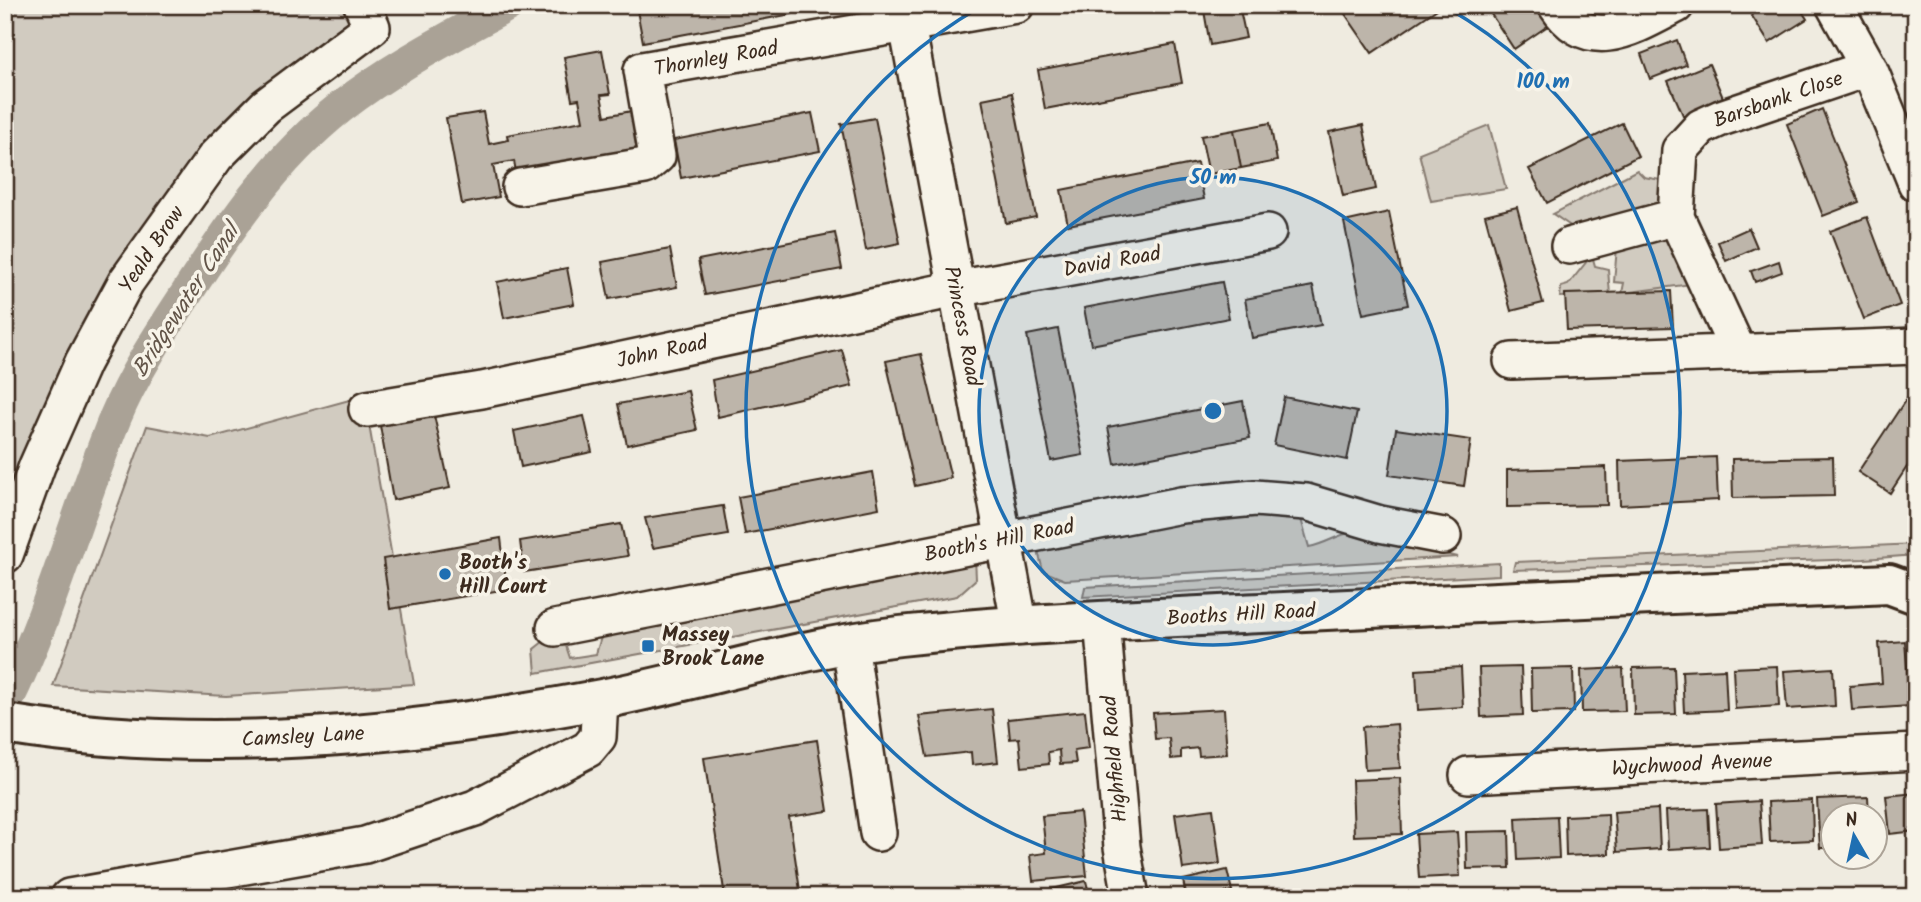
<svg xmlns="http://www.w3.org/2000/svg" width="1921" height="902" viewBox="0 0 1921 902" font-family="Kalam,sans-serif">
<rect width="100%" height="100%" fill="#efebe0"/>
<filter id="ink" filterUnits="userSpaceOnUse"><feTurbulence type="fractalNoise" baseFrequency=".0143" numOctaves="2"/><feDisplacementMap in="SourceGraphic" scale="14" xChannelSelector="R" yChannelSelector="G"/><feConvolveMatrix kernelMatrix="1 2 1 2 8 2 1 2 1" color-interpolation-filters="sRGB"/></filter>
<g filter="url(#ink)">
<!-- green -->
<path fill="#d1cbc0" stroke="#867a6f" stroke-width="2" d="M5,5H348L350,20C304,54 257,87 218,129C204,145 192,163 179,180C100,282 50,388 5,509Z
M1489,125L1506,189L1431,201L1419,153Z
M1637,170L1644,177L1661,180L1664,206L1575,229L1553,214Z
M1663,237L1677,245L1692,284L1622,293L1624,283L1614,282L1617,247Z
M1592,255L1595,266L1608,269L1610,295L1560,297L1561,287L1568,285Z
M364,396L414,684L226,696L53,686L147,426L210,438Z
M1282,510L1301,519L1309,547C1326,544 1336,535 1353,532L1458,557L1065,580L1043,571L1037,547L1223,514Z
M1916,544V555L1864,559L1513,570L1515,562Z
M975,557L976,579L957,596L536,673L534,649L544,641L566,646L570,658L596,654L601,637Z
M1499,563V575L1083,597L1085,587Z"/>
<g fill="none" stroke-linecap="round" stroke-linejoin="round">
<!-- canal -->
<path stroke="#aaa296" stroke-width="33" d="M5,705C51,613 76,514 115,418C133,375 158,337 183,299C228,229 275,159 341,107C392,67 451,37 508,5"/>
</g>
<!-- building -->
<path fill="#bdb5aa" stroke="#3b2a1e" stroke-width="2" d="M636,5H791L792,14L643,42Z
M1203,5H1239L1246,38L1210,45Z
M1339,5H1443L1372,53Z
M1485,5H1539L1552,23L1514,49Z
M1745,5H1798L1807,19L1769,43Z
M1677,40L1686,65L1650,79L1641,54Z
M1175,44L1182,83L1045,109L1038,70Z
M602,50L610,94L601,95L605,116L637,110L644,148L516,172L514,161L493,165L499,197L462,204L446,118L483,112L489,144L508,140L507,135L583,121L579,99L572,100L564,57Z
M1709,64L1726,105L1686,122L1668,81Z
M1012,93L1036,217L1006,223L982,99Z
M1822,109L1859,202L1823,216L1787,124Z
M812,113L820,151L681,178L674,140Z
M875,118L900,243L866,250L841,124Z
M1270,123L1277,161L1241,168L1234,130Z
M1622,123L1638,156L1547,203L1529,169Z
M1363,125L1376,189L1343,196L1329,132Z
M1234,130L1241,168L1209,174L1201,136Z
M1197,163L1204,199L1068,225L1061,190Z
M1517,207L1543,303L1511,311L1485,215Z
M1389,212L1408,305L1363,314L1344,222Z
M1867,217L1900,305L1864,319L1830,231Z
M1749,228L1757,247L1726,261L1718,242Z
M835,233L842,269L705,295L698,260Z
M670,249L677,287L609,299L602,262Z
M1779,261L1782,272L1755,282L1751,271Z
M567,268L574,304L504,318L497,282Z
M1222,282L1229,318L1091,345L1084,308Z
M1313,286L1321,325L1252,338L1245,299Z
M1671,291L1673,327L1567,330L1565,294Z
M1058,329L1083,455L1051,461L1027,335Z
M842,350L852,386L718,417L712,380Z
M921,354L951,478L915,486L886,361Z
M1916,384V453L1890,493L1858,472Z
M688,391L697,430L627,445L618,404Z
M1284,397L1357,412L1347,460L1274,445Z
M1243,401L1250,438L1115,464L1108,427Z
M432,406L450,488L393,500L378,414Z
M584,416L592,452L521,467L514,431Z
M1396,429L1471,440L1464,486L1389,475Z
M1716,457L1718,500L1620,505L1619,461Z
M1833,457L1834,496L1733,498L1732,459Z
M1606,467L1607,505L1507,507V470Z
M873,472L879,508L745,534L738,497Z
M723,506L728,535L653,548L645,518Z
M621,524L628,556L524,572L520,541Z
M501,538L507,589L390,609L383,559Z
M1905,641L1910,706L1852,710L1850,686L1882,683L1879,643Z
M1777,666L1779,706L1735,709L1733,668Z
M1461,667L1463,707L1418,710L1416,670Z
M1521,667L1523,715L1481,717L1479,668Z
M1674,667L1676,714L1634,715L1633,668Z
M1573,668L1574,712L1532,713L1531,669Z
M1623,668L1625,711L1582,712L1581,670Z
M1833,668L1835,706L1787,709L1784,671Z
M1725,669L1727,710L1684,712L1682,671Z
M992,709L998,762L972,765L971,752L927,757L919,716Z
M1224,709L1227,754L1199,756L1198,748L1181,750V758L1171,759L1169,738L1155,739L1153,713Z
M1085,711L1089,748L1074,750L1076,763L1060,764L1059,750L1048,752L1049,764L1022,767L1019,738L1010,739L1008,719Z
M1397,724L1400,768L1365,770L1362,727Z
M817,740L828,811L789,817L801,897H725L704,758Z
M1400,778L1402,834L1354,836L1352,780Z
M1916,793V831L1890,834L1886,796Z
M1868,797L1869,814H1834V848H1820L1817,799Z
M1812,800L1813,840L1770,842L1768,802Z
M1759,801L1762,845L1719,848L1716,804Z
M1213,809L1220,864L1183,869L1175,814Z
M1658,809L1660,849L1617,852L1614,812Z
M1708,809L1710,847L1668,849L1666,811Z
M1080,812L1087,876L1033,881L1030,855L1046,853L1042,816Z
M1608,814L1609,854L1566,856L1565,816Z
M1557,816L1559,858L1518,860L1516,818Z
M1509,831L1510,868L1467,869L1466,832Z
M1457,832L1460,876L1419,878L1416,834Z
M1227,870L1232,891L1224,893V897H1186L1183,880Z
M1086,881L1090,897H1032L1031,894Z
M885,891L886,897H845Z"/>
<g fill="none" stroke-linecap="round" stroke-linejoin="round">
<!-- minor casing -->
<g stroke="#3b2a1e" stroke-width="40">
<path id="minor" d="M1556,5C1589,56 1634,27 1676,5
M1834,5L1869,68L1916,183
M907,25L1020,627
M520,187L645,166L657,156L642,70L1016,5
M1569,246L1676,217
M1738,351L1676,217L1680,150L1701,127L1721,118L1869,68
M1512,361L1916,346
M367,409L482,390L956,289L1268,232
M5,555L37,466L83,362L126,282L216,156L266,106L372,27L362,5
M1102,621L1122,847L1131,897
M555,628L1181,505L1255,498L1306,502L1380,524L1443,536
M850,644L878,833
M1468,775L1916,752
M69,897L365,845L475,808L588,749L598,737L600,699"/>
</g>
<!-- major casing -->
<g stroke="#3b2a1e" stroke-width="44">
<path id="major" d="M5,724C202,756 407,736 602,699C701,680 800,647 900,636C1020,623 1141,619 1261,613C1471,602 1680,593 1889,584L1916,594"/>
</g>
<!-- minor -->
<use href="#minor" stroke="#f7f3e8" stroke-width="35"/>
<!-- major -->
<use href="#major" stroke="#f7f3e8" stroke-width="38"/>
</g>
</g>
<!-- distance rings -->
<circle cx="1213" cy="411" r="234" fill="#1f6fb2" fill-opacity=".12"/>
<g fill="none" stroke="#1f6fb2" stroke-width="3.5">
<circle cx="1213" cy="411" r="234"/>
<path d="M1446 7A467 467 0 1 1 980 7"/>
</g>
<!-- markers -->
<g fill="#1f6fb2" stroke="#f7f3e8" stroke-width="2.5">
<circle cx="445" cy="574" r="7"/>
<rect x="641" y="639" width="14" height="14" rx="3.5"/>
</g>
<g text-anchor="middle" stroke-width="7" stroke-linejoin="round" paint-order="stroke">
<!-- street labels -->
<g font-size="21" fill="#3b2a1e" stroke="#f7f3e8">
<text transform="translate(716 58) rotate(-10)" y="7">Thornley Road</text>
<text transform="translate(1778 99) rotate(-19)" y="7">Barsbank Close</text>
<text transform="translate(151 249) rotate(-56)" y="7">Yeald Brow</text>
<text transform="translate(1112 261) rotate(-10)" y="7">David Road</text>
<text transform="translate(963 326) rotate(79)" y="7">Princess Road</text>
<text transform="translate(662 351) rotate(-12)" y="7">John Road</text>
<text transform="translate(999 540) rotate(-11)" y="7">Booth's Hill Road</text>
<text transform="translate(1241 614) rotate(-3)" y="7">Booths Hill Road</text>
<text transform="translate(303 736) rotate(-3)" y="7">Camsley Lane</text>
<text transform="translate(1114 759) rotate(-95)" y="7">Highfield Road</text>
<text transform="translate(1692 764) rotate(-3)" y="7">Wychwood Avenue</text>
</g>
<!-- poi labels -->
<g font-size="21" font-weight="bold" fill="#3b2a1e" stroke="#f7f3e8" text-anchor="start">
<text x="459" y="569">Booth's<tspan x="459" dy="24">Hill Court</tspan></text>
<text x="662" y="641">Massey<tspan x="662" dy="24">Brook Lane</tspan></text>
</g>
<!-- water labels -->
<g font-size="23" font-style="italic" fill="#625448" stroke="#f7f3e8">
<text transform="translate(185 300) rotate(-57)" y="8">Bridgewater Canal</text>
</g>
</g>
<circle cx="1213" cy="411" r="10" fill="#1f6fb2" stroke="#f7f3e8" stroke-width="3.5"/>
<g font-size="21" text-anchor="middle" font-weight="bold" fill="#1f6fb2" stroke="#f7f3e8" stroke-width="7" stroke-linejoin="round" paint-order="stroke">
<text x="1543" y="88">100 m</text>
<text x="1213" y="184">50 m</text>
</g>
<!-- margin -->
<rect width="1921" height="902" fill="none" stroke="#f7f3e8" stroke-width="28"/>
<rect x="14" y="14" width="1893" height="874" fill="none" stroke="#3b2a1e" stroke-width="2.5" filter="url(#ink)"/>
<!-- north arrow -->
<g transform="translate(1854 836) rotate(351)"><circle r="33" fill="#f7f3e8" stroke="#aca397" stroke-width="2"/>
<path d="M0-5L12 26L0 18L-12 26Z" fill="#1f6fb2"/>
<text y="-10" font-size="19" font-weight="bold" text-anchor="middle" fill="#3b2a1e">N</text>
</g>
</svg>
